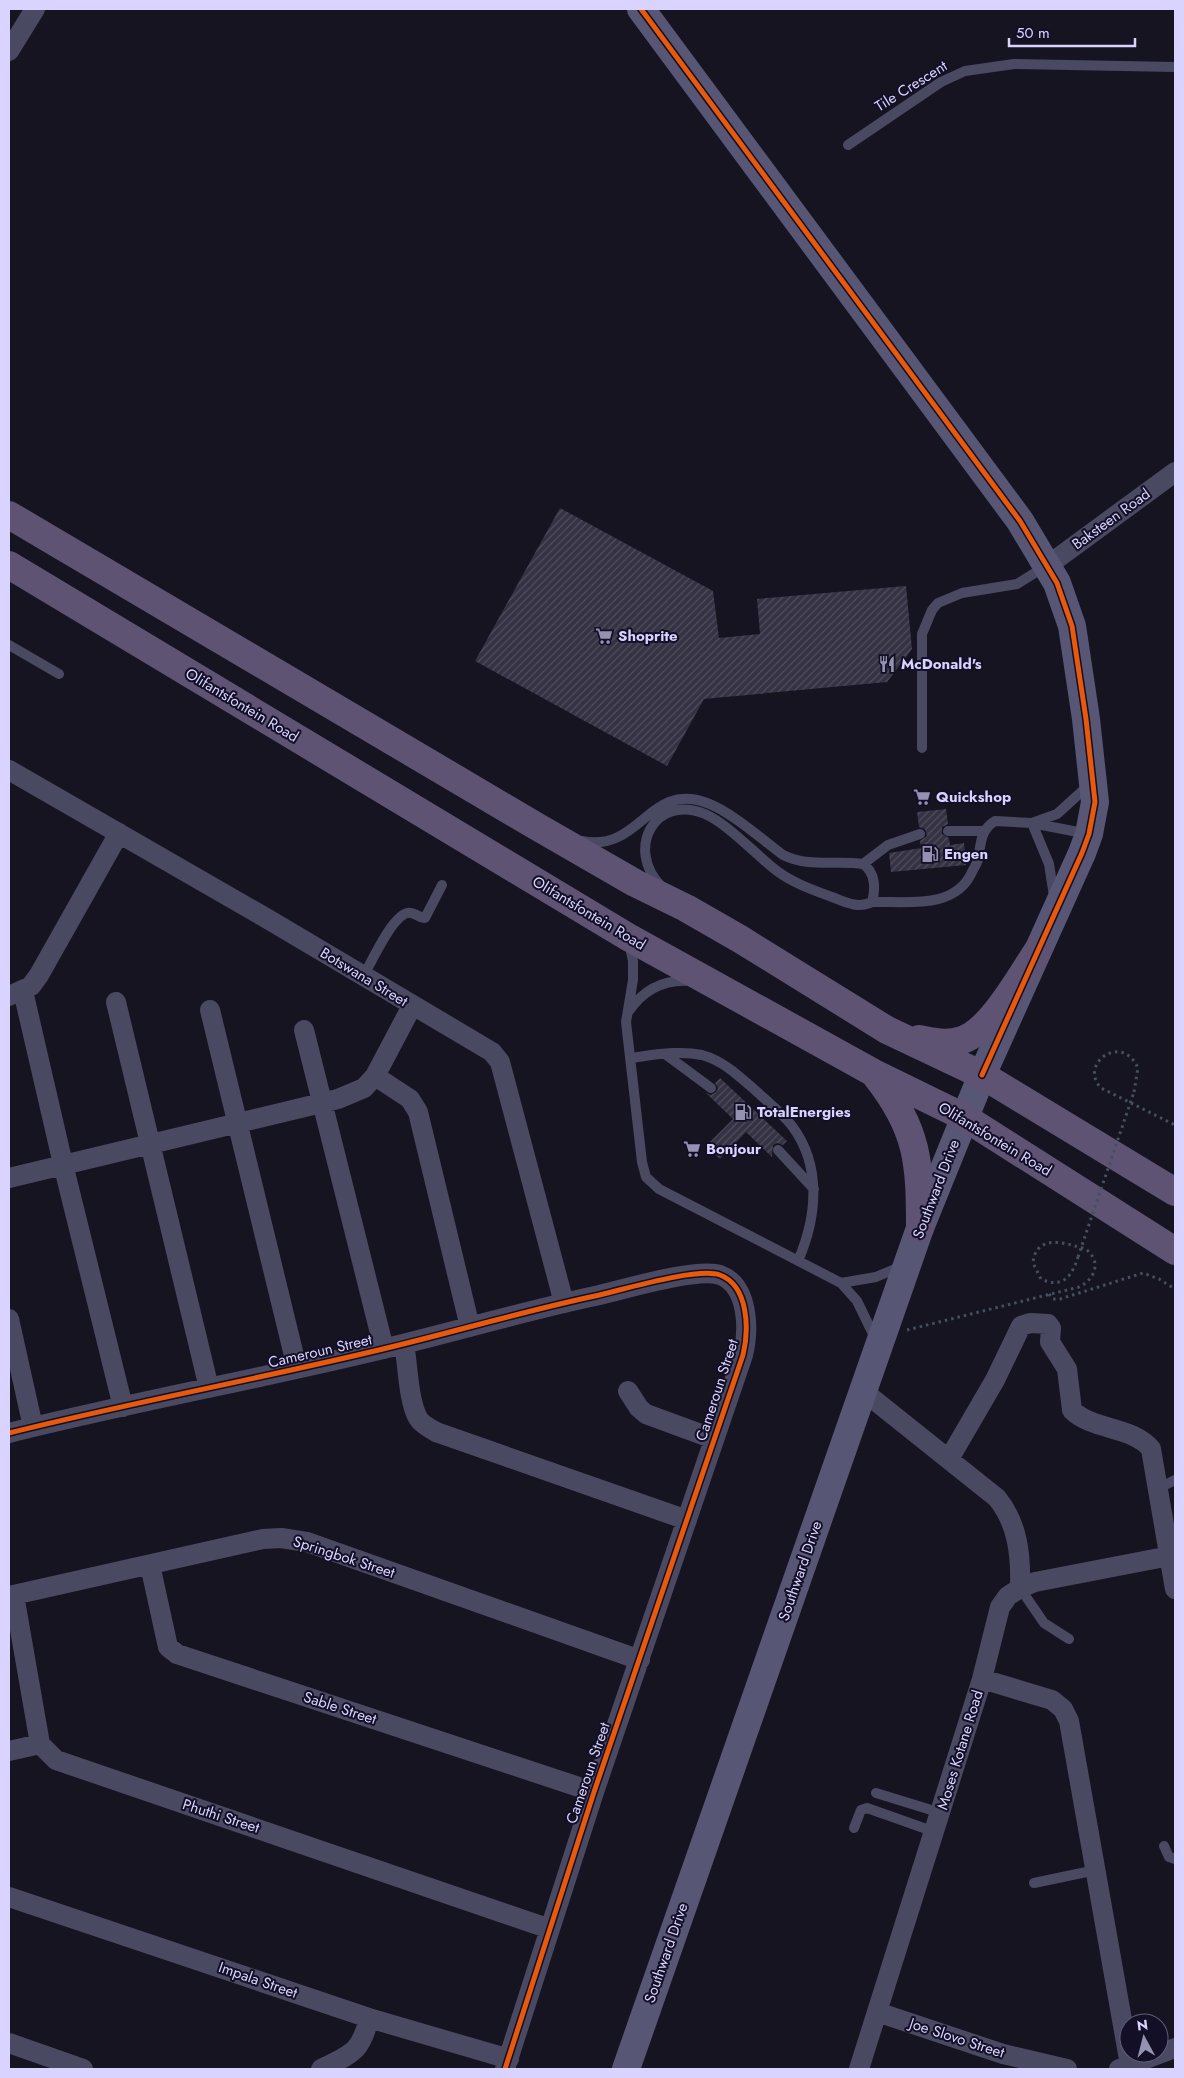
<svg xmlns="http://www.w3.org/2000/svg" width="1184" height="2078" viewBox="0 0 1184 2078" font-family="Jost,sans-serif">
<defs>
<pattern id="building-hatch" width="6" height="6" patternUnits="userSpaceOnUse" patternTransform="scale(1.25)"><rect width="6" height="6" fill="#343243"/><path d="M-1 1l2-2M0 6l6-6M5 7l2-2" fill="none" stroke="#514f5f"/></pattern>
</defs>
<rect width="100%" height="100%" fill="#161421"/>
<!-- building -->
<path fill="url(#building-hatch)" d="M560,508L713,591L719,638L760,634L757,599L906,586L912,649L887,682L704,699L667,766L475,661Z
M946,809L948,824L942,827V834L949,838L950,845L964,843L966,865L891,872L889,853L921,848L920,841L927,836L925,829L919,827L917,812Z
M720,1078L787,1141L783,1145L777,1143L773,1145L772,1157L746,1132L720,1159L706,1146L733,1119L706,1093L711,1095L716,1092L718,1088L715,1083Z"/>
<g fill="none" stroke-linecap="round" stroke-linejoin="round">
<!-- path -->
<path stroke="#44505f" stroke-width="3" stroke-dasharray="2.5 4" stroke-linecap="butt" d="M1134,1092L1138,1068C1122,1032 1078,1064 1101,1088L1175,1125
M1049,1294L1053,1299H1060L1143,1273L1159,1279L1175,1289
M907,1330L1079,1287C1092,1281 1102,1265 1089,1252C1086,1248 1079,1247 1075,1246C1056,1240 1035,1239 1033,1263L1041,1279C1063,1289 1072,1276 1078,1257"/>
<!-- lane -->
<path stroke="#4a4962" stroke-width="10" d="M848,145L941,82L965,71L1014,64L1175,67
M9,645L59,674
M922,748V634L932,610L938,603L962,593L1017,584L1046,566
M948,831H984
M582,841C641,853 648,781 707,803C730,811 763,840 783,855C810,868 835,860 863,864C875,872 876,888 872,902C858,909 845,902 832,897C813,890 793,883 777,871C756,855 728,824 705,814C655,793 625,849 661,886
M863,864L888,845L920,834
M1054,896L1049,864L1032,823L1057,814L1089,785
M872,902C907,901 955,910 972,872C975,866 979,861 979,854C981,840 982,829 995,821L1032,823L1088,834
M629,942L633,961V980L626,1022L642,1162L646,1177L659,1189L841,1283L857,1301L875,1338
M363,977C372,961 391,918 407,913C413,911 419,918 425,918L442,885
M629,1011C644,989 664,979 691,981
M665,1054L711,1088
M630,1058C654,1055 679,1050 702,1055C724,1061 740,1077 756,1091C768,1102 782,1113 792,1126C822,1166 817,1217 798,1261
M778,1150L814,1189
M841,1283L876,1277L902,1266
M1157,1489L1175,1480
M1020,1588L1044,1623L1069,1639
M876,1793L941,1813
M854,1828L861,1810L867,1808L935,1832
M1164,1846L1169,1857L1175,1859
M1034,1883L1096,1870"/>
<!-- street -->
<path stroke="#4a4962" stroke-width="20" d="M9,51L35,9
M1047,566L1175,472
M9,770L266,918L492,1052L500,1062L564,1303
M23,991L63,1164L123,1407
M9,996L31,986L39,975L119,833
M116,1002L209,1388
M412,1006L375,1076L410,1099L418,1112L470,1327
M210,1010L297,1368
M304,1030L384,1349
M9,1178L338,1099L364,1088L375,1076
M9,1319L33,1427
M404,1344C408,1364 408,1400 418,1418C422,1425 430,1428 436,1432L687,1520
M628,1391L639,1408L646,1414L714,1439
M863,1391L997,1498C1018,1524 1021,1555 1020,1588
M9,1433C133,1402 259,1379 383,1349C454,1332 524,1311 595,1296C622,1290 697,1267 720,1275C749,1286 749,1330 743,1355L594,1792L505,2069
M949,1459L995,1380L1021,1326L1030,1323L1048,1324L1051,1328L1050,1342L1067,1369L1072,1410C1091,1430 1135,1427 1151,1449L1175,1589
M150,1565L168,1647L177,1654L594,1792
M14,1595L40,1744L56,1760L550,1929
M9,1596L263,1539L281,1538L307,1542L640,1660
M982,1679L1052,1700L1063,1709L1069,1721L1130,2065L1129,2069
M9,1751L40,1744
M9,1897L369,2018L509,2059
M877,2012L1003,2054L1067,2069
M9,2043L83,2069
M321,2069C352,2054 361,2052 369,2018
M859,2069L982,1679L1000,1607L1008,1596L1020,1588L1035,1582L1175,1555
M1119,2069L1175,2048"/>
<!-- secondary -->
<path stroke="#575674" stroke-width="28" d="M626,2069L920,1228L982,1075L1082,853L1089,834L1095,802L1086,719L1072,626L1057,583L1020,521L641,9"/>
<!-- primary -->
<path stroke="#5e5373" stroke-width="28" d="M9,515L536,826L635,883L686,908L740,939L887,1030L982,1075L1175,1192
M9,565L628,937L874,1073L964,1117L1175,1251
M919,1039C933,1042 948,1045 962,1040C991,1031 1021,975 1038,950
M876,1076C918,1129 920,1162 920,1228"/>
<!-- path-bridge -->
<path stroke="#44505f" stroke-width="3" stroke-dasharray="2.5 4" stroke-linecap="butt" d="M1078,1257L1134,1092"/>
<!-- cycleway casing -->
<g stroke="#130f26" stroke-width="8">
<path id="cycleway" d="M641,9L1020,521L1057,583L1072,626L1086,719L1095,802L1089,834L1082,853L982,1075
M9,1433C133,1402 259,1379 383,1349C454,1332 524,1311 595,1296C622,1290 697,1267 720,1275C749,1286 749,1330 743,1355L594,1792L505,2069"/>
</g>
<!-- cycleway -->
<use href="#cycleway" stroke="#e8590c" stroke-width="5"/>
</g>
<!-- icons -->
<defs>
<g id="supermarket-bare" transform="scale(1.35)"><path d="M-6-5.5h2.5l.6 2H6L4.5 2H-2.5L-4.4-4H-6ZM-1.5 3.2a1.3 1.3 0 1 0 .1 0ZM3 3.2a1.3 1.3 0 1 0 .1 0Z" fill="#9591b1" stroke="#130f26" stroke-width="2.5" paint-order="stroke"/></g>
<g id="restaurant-bare" transform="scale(1.35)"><path d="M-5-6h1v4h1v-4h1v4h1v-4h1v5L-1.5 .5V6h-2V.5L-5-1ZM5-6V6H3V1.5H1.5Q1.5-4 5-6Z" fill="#9591b1" stroke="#130f26" stroke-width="2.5" paint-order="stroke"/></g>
<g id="fuel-bare" transform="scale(1.35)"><path d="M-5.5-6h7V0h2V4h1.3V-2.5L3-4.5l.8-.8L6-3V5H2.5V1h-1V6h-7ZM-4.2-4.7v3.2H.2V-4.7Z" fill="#9591b1" stroke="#130f26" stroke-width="2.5" paint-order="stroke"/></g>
</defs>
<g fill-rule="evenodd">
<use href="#supermarket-bare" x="604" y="636"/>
<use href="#restaurant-bare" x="887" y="664"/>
<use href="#supermarket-bare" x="922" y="797"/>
<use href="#fuel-bare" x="930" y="854"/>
<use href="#fuel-bare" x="743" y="1112"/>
<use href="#supermarket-bare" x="692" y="1149"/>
</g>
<g text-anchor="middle" stroke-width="4" stroke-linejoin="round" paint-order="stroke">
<!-- street labels -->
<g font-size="15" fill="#d9d4ff" stroke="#130f26">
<text transform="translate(911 86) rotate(-32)" y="5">Tile Crescent</text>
<text transform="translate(1111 519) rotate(-36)" y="5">Baksteen Road</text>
<text transform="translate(242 705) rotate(31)" y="5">Olifantsfontein Road</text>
<text transform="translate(589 913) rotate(31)" y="5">Olifantsfontein Road</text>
<text transform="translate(364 977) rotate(31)" y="5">Botswana Street</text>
<text transform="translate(995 1139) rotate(31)" y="5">Olifantsfontein Road</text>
<text transform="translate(936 1189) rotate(-69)" y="5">Southward Drive</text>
<text transform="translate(320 1351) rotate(-13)" y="5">Cameroun Street</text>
<text transform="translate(717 1390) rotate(-72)" y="5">Cameroun Street</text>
<text transform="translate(344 1557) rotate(18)" y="5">Springbok Street</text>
<text transform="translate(800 1571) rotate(-71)" y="5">Southward Drive</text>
<text transform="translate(340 1708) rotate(18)" y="5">Sable Street</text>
<text transform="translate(960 1750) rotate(-73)" y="5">Moses Kotane Road</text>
<text transform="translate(588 1773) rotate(-71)" y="5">Cameroun Street</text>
<text transform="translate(221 1816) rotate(18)" y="5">Phuthi Street</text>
<text transform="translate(666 1953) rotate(-71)" y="5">Southward Drive</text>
<text transform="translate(258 1980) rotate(19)" y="5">Impala Street</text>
<text transform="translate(957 2038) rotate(18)" y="5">Joe Slovo Street</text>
</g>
<!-- poi labels -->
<g font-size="15" font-weight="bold" fill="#d9d4ff" stroke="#130f26" text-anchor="start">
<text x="618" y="641">Shoprite</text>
<text x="901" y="669">McDonald's</text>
<text x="936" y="802">Quickshop</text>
<text x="944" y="859">Engen</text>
<text x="757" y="1117">TotalEnergies</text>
<text x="706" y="1154">Bonjour</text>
</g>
</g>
<!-- border -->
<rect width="1184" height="2078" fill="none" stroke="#d9d4ff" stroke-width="20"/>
<!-- north arrow -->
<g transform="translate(1144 2038) rotate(353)"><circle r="24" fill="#130f26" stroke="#625e7d"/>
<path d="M0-4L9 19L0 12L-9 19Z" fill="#9591b1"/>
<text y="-8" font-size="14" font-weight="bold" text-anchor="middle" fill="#d9d4ff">N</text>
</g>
<!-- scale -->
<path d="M1009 38v8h126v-8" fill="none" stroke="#d9d4ff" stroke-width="2.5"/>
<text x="1016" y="38" font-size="15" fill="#d9d4ff" stroke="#130f26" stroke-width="4" paint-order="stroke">50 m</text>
</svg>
